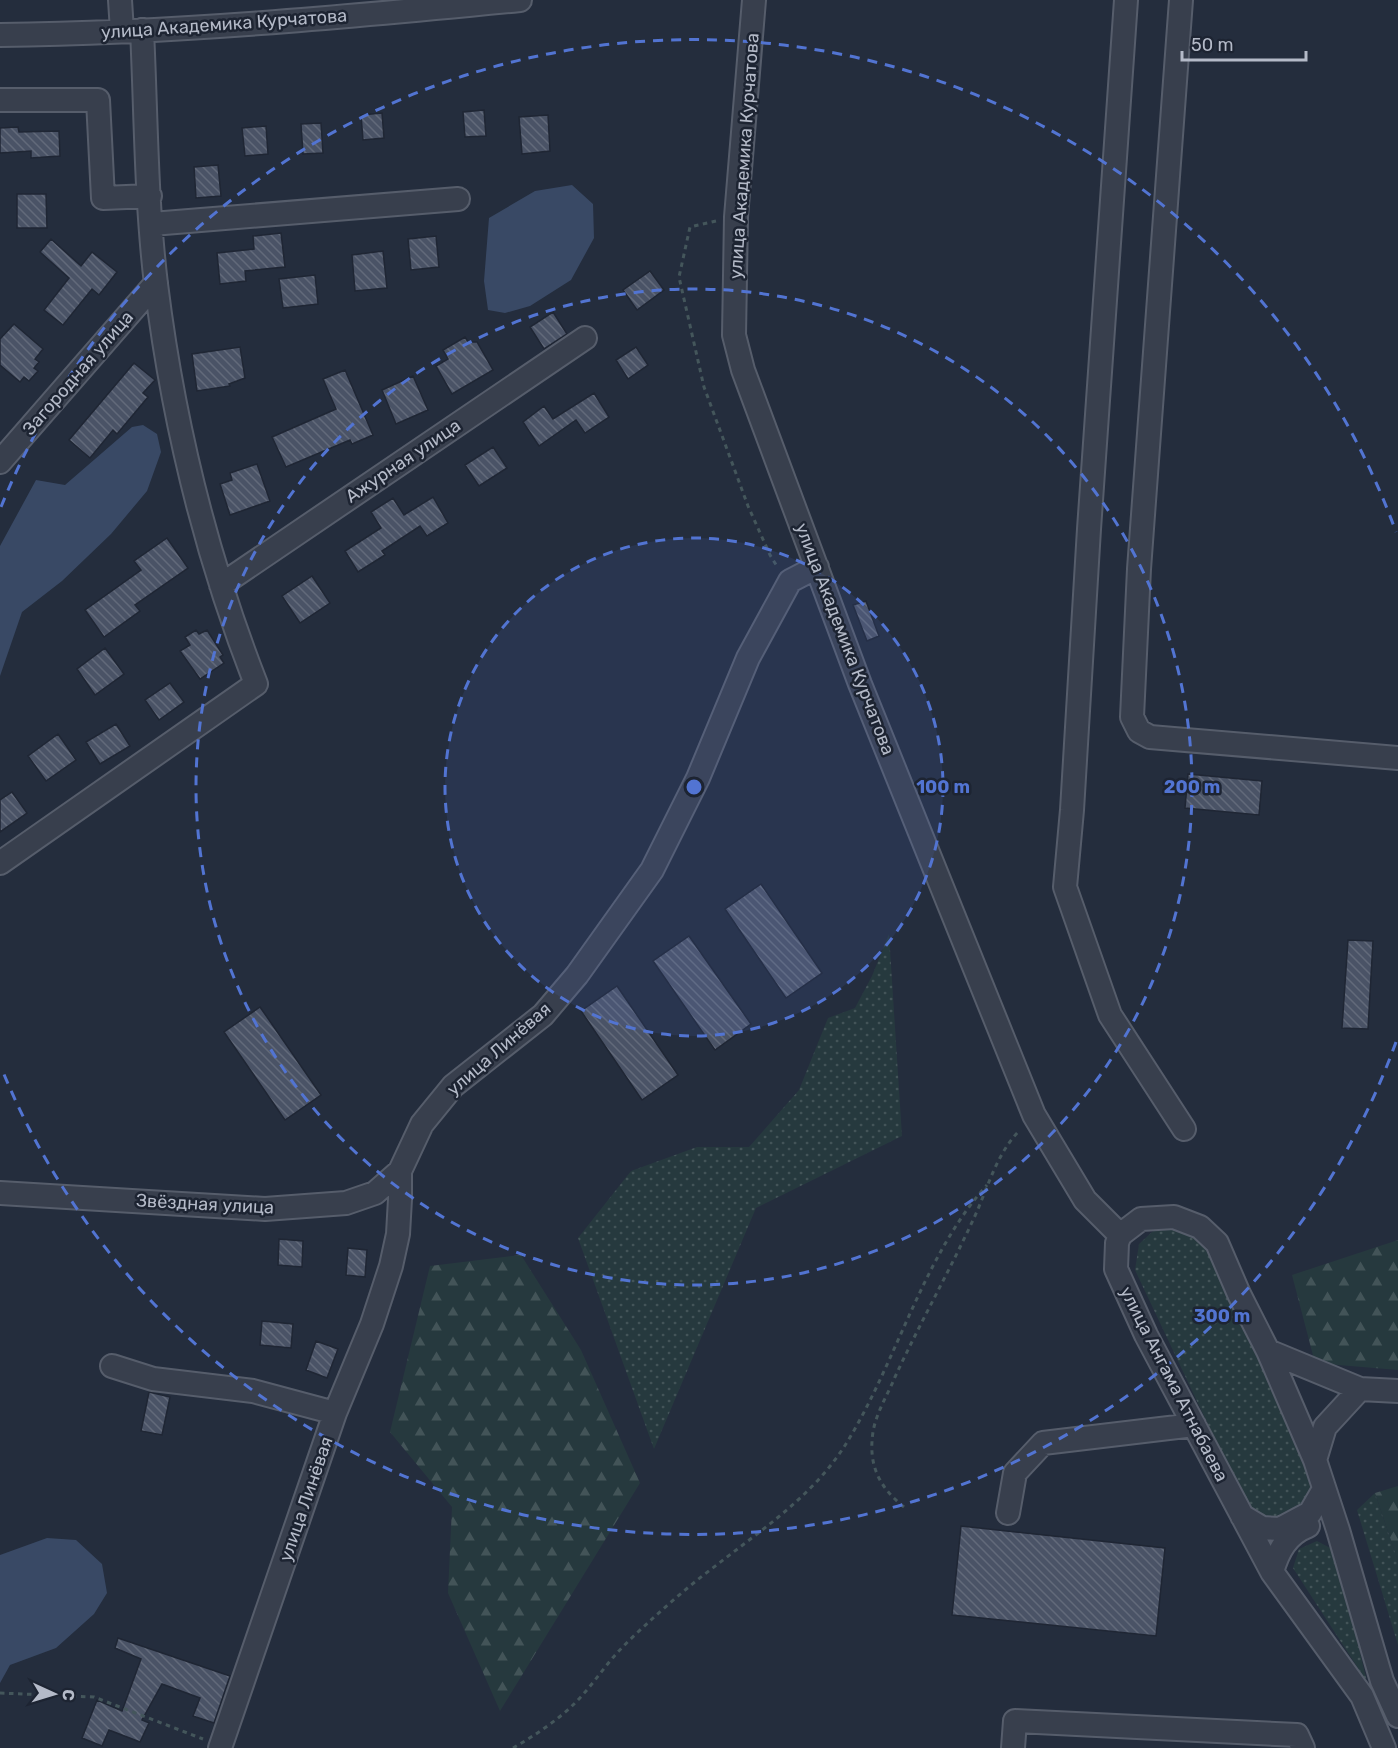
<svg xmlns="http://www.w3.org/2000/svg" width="1398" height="1748" viewBox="0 0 1398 1748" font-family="Rubik,sans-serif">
<defs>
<pattern id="grass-dots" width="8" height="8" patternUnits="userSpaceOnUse" patternTransform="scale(1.5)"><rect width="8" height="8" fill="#26393e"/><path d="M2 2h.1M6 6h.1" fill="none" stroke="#435458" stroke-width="1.8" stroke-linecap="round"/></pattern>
<pattern id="forest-firs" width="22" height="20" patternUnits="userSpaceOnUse" patternTransform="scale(1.5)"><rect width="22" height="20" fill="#26393e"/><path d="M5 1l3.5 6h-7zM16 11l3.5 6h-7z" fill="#435458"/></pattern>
<pattern id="building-back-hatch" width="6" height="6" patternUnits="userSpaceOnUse" patternTransform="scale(1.5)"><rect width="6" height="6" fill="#4a5366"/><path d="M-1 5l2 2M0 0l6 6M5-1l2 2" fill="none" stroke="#626a7a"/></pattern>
</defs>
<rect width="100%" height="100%" fill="#242d3d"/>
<!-- grass -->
<path fill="url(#grass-dots)" d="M889,934L902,1136L756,1208L654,1449L578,1238L631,1171L697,1147H749L799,1090L828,1018L855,1008L872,976Z
M1165,1226L1193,1231L1208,1245L1313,1474L1314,1493L1286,1521L1266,1520L1246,1505L1135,1270L1139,1244L1152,1232Z
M1375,1493L1398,1561V1645L1357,1510Z
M1317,1541L1336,1551L1367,1682L1293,1568L1299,1549Z"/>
<!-- forest -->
<path fill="url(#forest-firs)" d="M1398,1240V1370L1315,1363L1292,1275Z
M521,1255L581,1350L640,1483L500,1711L448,1593L452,1507L390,1432L430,1266Z
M1398,1486V1561L1375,1493Z"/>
<!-- water -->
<path fill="#394965" d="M572,185L593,204L594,238L571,280L530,306L505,313L488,310L484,281L489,218L535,191Z
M143,425L157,434L161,452L147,491L111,534L62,581L22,612L0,676V546L36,480L65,485L132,427Z
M47,1538L76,1540L102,1564L107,1593L94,1614L56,1648L10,1665L0,1683V1555Z"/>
<!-- building -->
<path fill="url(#building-back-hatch)" stroke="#1f2634" stroke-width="1.5" d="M484,110L486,136L465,137L463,112Z
M382,113L384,138L363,140L361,115Z
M548,115L550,151L522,154L519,117Z
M321,123L323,153L303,154L301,124Z
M266,126L268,154L245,156L242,128Z
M18,127L19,132L59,131L60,156L31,158V151L0,153V128Z
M218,165L221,196L196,198L194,167Z
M17,194H46L47,228H17Z
M281,233L285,267L245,271L246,281L220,284L217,253L254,249L253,236Z
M436,236L439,267L411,270L408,239Z
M51,239L81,266L92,252L117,272L99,295L92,289L63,325L44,310L69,278L40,252Z
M383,251L387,288L355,291L352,255Z
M650,271L664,290L637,310L623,290Z
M315,275L318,304L283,308L279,279Z
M553,312L567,334L544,349L530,327Z
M14,324L43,349L35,359L39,362L34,368L38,371L29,381L24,377L20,382L0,365V339Z
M465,337L468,342H477L493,370L452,394L436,366L448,359L443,350Z
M240,347L245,378L229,384L230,386L197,391L192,354Z
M636,347L648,365L628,379L616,360Z
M134,363L155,380L143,393L148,397L117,434L113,430L90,458L69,440Z
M345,370L373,435L352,444L350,440L286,467L272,437L336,409L323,379Z
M413,376L428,410L396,424L382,390Z
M594,393L609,417L585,433L576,420L539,446L523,422L544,406L553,419Z
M493,447L507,468L479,486L465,465Z
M257,464L270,501L230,515L220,484L232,480L230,473Z
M433,497L448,523L427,536L420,526L382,551L385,555L358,572L345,551L381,528L371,512L393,498L404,515Z
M167,538L188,568L135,605L140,611L104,637L85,610L141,570L134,561Z
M312,576L330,603L300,623L282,596Z
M866,601L879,636L867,641L853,605Z
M196,630L199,634L207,630L223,655L220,657L224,663L200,679L180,651L190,645L185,637Z
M105,648L124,674L95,695L77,669Z
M170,683L184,702L159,720L145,700Z
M116,724L130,746L100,764L86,742Z
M58,734L76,760L46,781L28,756Z
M1188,774L1262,781L1259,815L1185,808Z
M12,792L27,813L0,832V800Z
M761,884L822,973L786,998L725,909Z
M689,936L751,1024L715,1050L653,961Z
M1348,940L1373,941L1368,1029L1342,1028Z
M617,986L678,1075L642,1100L581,1011Z
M260,1007L321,1095L285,1120L224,1032Z
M279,1239L303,1241L302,1267L278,1265Z
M348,1248L367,1250L365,1277L346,1275Z
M262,1321L293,1324L291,1348L260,1345Z
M316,1341L338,1349L327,1378L306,1370Z
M149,1392L170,1397L162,1435L141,1431Z
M961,1526L1165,1548L1156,1636L952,1615Z
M118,1638L230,1676L214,1723L193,1716L200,1698L162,1684L142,1720L149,1723L140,1742L109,1730L102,1746L82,1738L97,1700L122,1711L141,1659L115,1648Z"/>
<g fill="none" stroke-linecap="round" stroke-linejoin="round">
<!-- minor casing -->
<g stroke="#565d6b" stroke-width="26">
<path id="minor" d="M120,0L122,31
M754,0L736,217L734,335L743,370L860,684L1034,1115L1085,1200L1120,1235
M1126,0L1089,529L1072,810L1065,887L1110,1015L1184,1129
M1181,0L1139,569L1132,717L1139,731L1150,737L1398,758
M0,35C174,33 347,17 520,0
M0,100H98L103,198L150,196
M152,224L458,199
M0,462L156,283
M221,585L585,338
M0,863L256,684C206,556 173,421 156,284C146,201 146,114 142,30
M0,1193L265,1209L346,1203L375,1193L400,1171
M1268,1351L1360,1389L1398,1391
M112,1366L153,1379L253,1391L335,1413
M1315,1460L1325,1427L1360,1389
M1008,1513L1015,1473L1043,1443L1194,1425
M1242,1516L1262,1528L1280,1529L1310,1513L1324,1489
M1272,1572C1278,1551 1287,1534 1308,1526
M220,1748L335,1413L372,1324L391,1266L398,1234L400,1199V1171L422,1124L453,1086L543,1015L577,975L652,870L698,778L748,658L790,581L817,567
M1013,1748L1015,1721L1297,1735L1303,1748
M1384,1748L1362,1696L1272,1572L1146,1335L1116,1269L1117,1243L1120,1235L1141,1219L1174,1217L1200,1227L1217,1243L1239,1294L1268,1351L1315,1460L1338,1530L1382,1681L1398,1716"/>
</g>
<!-- path -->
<path stroke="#44565b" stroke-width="3" stroke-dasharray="4.5 4.5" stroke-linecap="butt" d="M716,221L690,227L679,277L704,387L748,506L770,555L778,568
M904,1507C879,1487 868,1465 873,1432C876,1413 888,1394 895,1377C920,1323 949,1272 974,1218C988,1188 996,1154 1020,1130
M0,1693L94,1697L203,1739
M513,1748C534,1736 558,1720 575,1703C590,1688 602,1670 616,1654C627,1642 640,1630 652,1619C673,1600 695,1581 718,1564C764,1528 812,1496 844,1447C896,1365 922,1257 987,1185"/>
<!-- minor -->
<use href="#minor" stroke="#383f4d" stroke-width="22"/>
</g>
<!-- distance rings -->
<circle cx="694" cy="787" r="249" fill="#5274d2" fill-opacity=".12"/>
<g fill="none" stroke="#5274d2" stroke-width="3" stroke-dasharray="10 8">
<circle cx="694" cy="787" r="249"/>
<circle cx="694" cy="787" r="498"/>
<path d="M1396 1042A747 747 0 0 1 1 1067M1 507A747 747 0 0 1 1396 532"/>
</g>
<g text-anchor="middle" stroke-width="5" stroke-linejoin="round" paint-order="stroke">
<!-- street labels -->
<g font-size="18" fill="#b4bac8" stroke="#1d2432">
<text transform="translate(224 24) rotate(-4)" y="6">улица Академика Курчатова</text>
<text transform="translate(744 156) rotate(-86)" y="6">улица Академика Курчатова</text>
<text transform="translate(78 373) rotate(-49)" y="6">Загородная улица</text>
<text transform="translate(403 461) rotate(-34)" y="6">Ажурная улица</text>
<text transform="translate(845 639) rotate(69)" y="6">улица Академика Курчатова</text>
<text transform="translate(499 1049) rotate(-41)" y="6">улица Линёвая</text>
<text transform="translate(205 1204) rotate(3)" y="6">Звёздная улица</text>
<text transform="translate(1174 1384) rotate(63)" y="6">улица Ангама Атнабаева</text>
<text transform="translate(306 1499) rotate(-71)" y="6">улица Линёвая</text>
</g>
</g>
<circle cx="694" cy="787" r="9" fill="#5274d2" stroke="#1d2432" stroke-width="3"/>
<g font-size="18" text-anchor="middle" font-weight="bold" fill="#5274d2" stroke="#1d2432" stroke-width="5" stroke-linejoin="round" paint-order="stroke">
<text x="943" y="793">100 m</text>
<text x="1192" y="793">200 m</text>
<text x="1222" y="1322">300 m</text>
</g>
<!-- north arrow -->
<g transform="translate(54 1694) rotate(94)" stroke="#1d2432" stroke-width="4.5" paint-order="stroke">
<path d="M0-4.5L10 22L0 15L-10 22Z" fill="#b4bac8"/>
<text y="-9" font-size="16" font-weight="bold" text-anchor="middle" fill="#b4bac8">С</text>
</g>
<!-- scale -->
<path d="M1182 51v9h124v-9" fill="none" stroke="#b4bac8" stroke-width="3"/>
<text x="1191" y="51" font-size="18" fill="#b4bac8" stroke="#1d2432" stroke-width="4.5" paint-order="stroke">50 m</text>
</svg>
